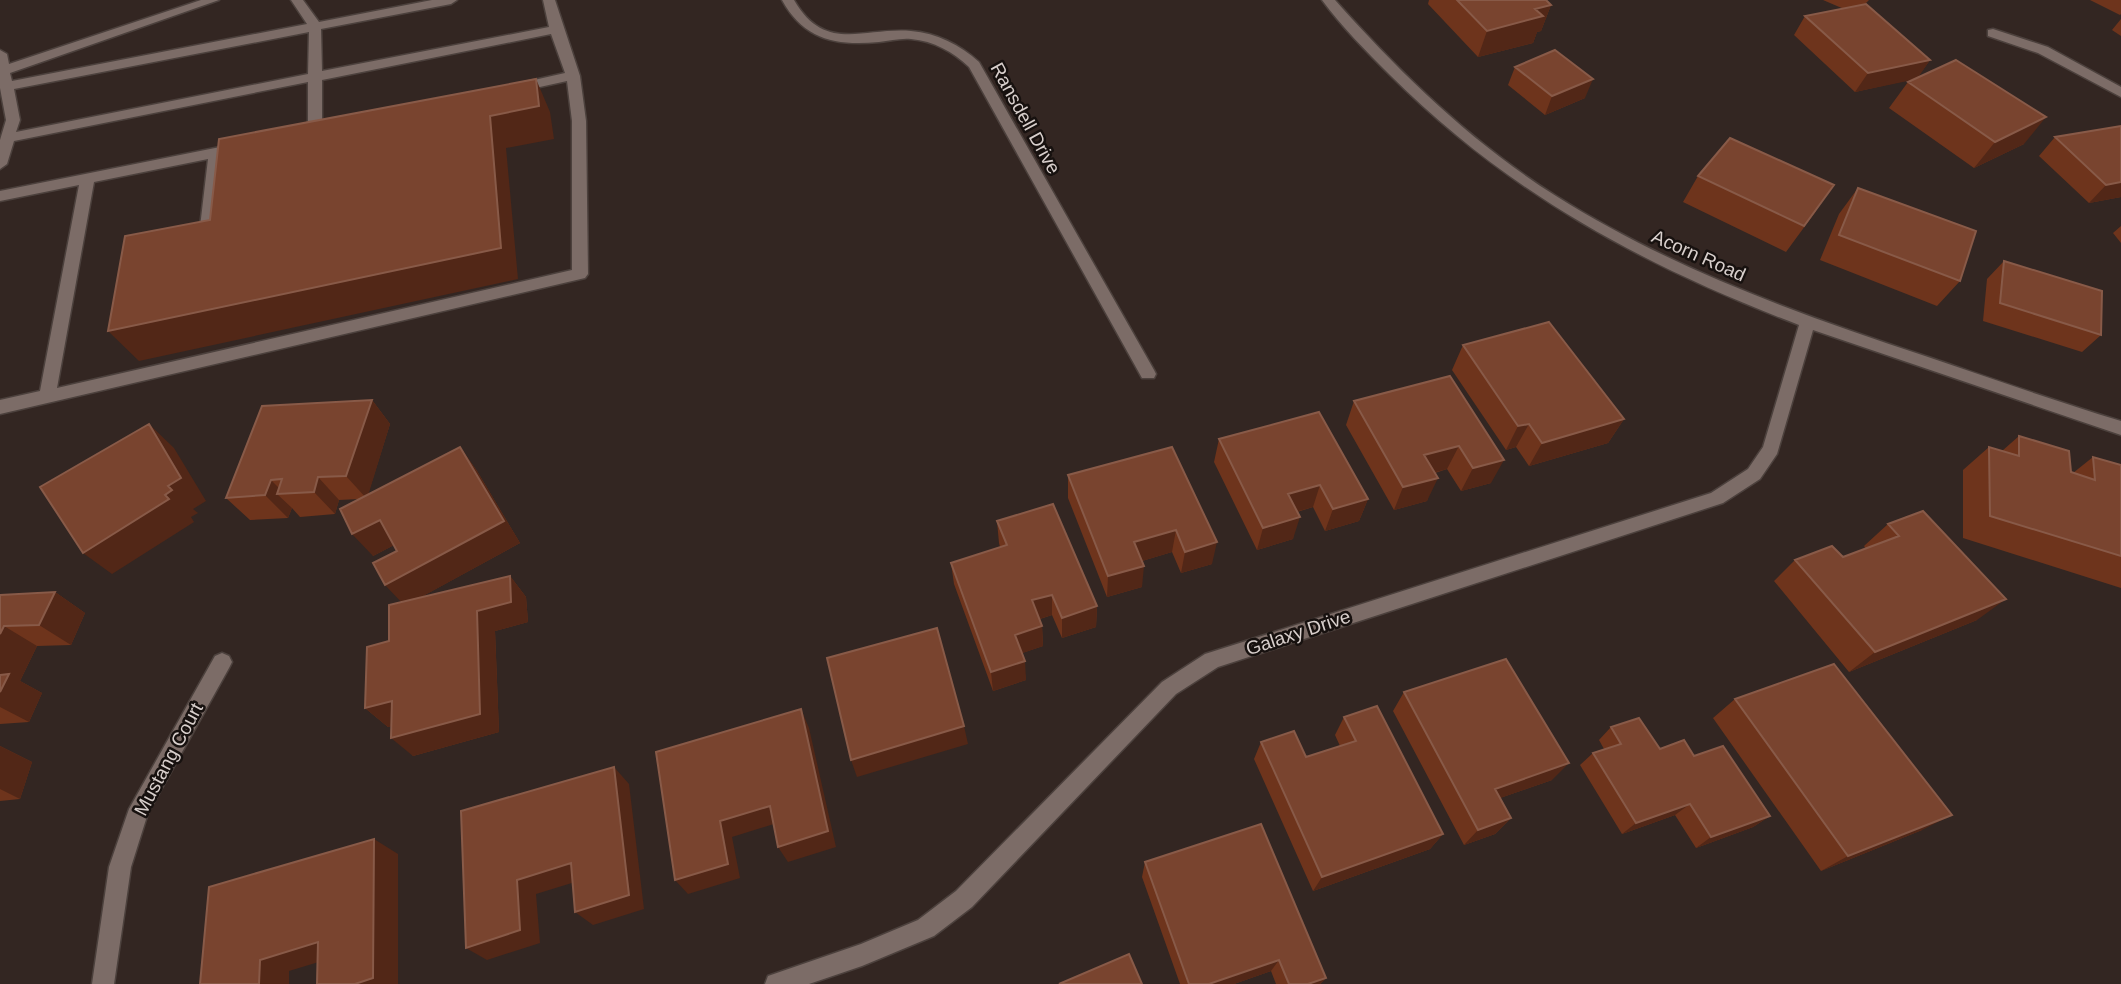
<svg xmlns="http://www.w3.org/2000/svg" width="2121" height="984" viewBox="0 0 2121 984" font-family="Helvetica,sans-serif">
<rect width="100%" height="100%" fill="#332622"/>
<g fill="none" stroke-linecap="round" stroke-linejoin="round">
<!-- service casing -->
<g stroke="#4c413d" stroke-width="3">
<path id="service" d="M201,0H219L10,73L12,81L307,24L291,0H303L319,22L432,0H457L451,4L321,29L322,71L549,27L543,0H555L580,76L586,121L588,274L585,278L0,414V400L40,391L79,185L0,201V191L240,143L247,148L245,151L223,156L212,244L205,249L198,244L208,159L94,182L57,388L572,270V121L567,81L517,92L510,88L512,85L565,73L551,34L322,80V132L315,137L308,132V82L14,141L7,164L0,169V140L6,120L0,88V50L7,54L9,64ZM309,32L308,74L16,132L20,120L14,89Z"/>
</g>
<!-- minor casing -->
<g stroke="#4c413d" stroke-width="3">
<path id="minor" d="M782,0H794C825,54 864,27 911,31C937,33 960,45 979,62L1154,370L1156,374L1154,378H1142L969,67C953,52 934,41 911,39C900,38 890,41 879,42C836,46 804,40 782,0Z
M1322,0H1335C1401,74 1472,143 1556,196C1670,268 1798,314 1925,356C1990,378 2055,401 2121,421V435L1813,330L1777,454L1760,479L1723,503L1218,667L1176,694L972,907L934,936L862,966L809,984H765L768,976L861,944L918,920L956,891L1162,682L1205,654L1711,493L1748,469L1763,447L1799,325C1644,266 1508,193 1390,75C1366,51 1342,27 1322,0Z
M1993,29L2048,47L2121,87V97L2038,53L1988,36V30Z
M222,653L229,656L232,662L229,668L148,813L131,867L114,984H92L109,867L129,809L215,656Z"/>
</g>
<!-- service -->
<use href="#service" fill="#7c6c67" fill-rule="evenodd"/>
<!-- minor -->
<use href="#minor" fill="#7c6c67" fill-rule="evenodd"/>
</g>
<!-- wall -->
<path fill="#6e341c" d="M1429,0H1546L1551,5L1541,31L1537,32L1533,43L1478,57L1428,4Z
M1823,0H1869L1865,4L1930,60L1917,78L2024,144L1974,168L1889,108L1908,82L1913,79L1855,92L1794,35L1805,16L1844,9Z
M2090,0H2121V14L2120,15Z
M2121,19V36L2112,30Z
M1515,67L1585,98L1545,115L1508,85Z
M2055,137L2121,197L2089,203L2039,156Z
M1698,176L1816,211L1786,252L1683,202Z
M1858,188L1960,281L1937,306L1820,260L1839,214Z
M2121,226V243L2113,233Z
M2004,261L2101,335L2082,352L1983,321L1987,279Z
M1463,345L1624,419L1608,443L1529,466L1516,447L1506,450L1452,370Z
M1450,376L1491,483L1461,491L1447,469L1435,473L1427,501L1394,510L1346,425L1354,401Z
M372,400L390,424L368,494L460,447L477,471L520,543L421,597L510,576L526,597L528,622L495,631L499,732L413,756L391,726L388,727L365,708L402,602L397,551L394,545L373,556L359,499L339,500L335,514L300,517L292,508L288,518L250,520L226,498Z
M2019,436L2073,473L2093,457L2121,465V588L1963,538V470L1989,447L2002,451Z
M1219,439L1368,499L1359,521L1325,531L1313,507L1297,512L1293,539L1257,550L1214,462Z
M1172,447L1212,564L1181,573L1172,552L1142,561V587L1107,597L1068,498V475Z
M997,521L1097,606L1096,627L1062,638L1052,615L1040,619L1042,626L1043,646L1022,653L1026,680L993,691L954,584L951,563L1000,547L999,543Z
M1888,524L1977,620L1849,672L1774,581L1795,560L1843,557L1866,549L1864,546Z
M55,592L85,613L71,645L37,646L20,681L42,693L29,722L0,724V595Z
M1404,692L1552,780L1500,798L1511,818L1495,834L1464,845L1393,711Z
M1735,699L1922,830L1821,871L1713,718Z
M1344,717L1443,834L1430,849L1313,891L1254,759L1261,742L1306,757L1340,746L1335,735Z
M1611,727L1660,749L1694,756L1770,816L1753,827L1696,848L1675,815L1622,834L1580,765L1593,753L1604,749L1599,740Z
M0,746L32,762L20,799L0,801Z
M1145,862L1326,978L1320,984H1276L1271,971L1234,984H1180L1142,877Z"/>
<!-- shaded-wall -->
<path fill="#522717" d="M1551,5L1541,31L1537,32L1533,43L1478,57L1487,31L1535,9Z
M1930,60L1917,79L1855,92L1868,73Z
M536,79L550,112L554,139L506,148L518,279L139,361L108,331L490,116Z
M1593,79L1585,98L1545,115L1552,96Z
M2046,117L2024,144L1974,168L1995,142Z
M2121,182V197L2089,203L2106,185Z
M372,400L390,424L367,499L346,476Z
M1624,419L1608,443L1529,466L1542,443Z
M149,424L174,448L206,501L193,509L198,513L191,517L194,522L112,574L83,553L165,495L168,486Z
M1529,424L1516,447L1506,450L1518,426Z
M1459,446L1447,469L1414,478L1424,455Z
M460,447L477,471L520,543L405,606L385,585Z
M1504,460L1491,483L1461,491L1473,468Z
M318,477L339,500L335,514L314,492Z
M1438,478L1427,501L1394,510L1403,487Z
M271,480L285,494H277L292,508L288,518L265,495Z
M1320,485L1313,507L1281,516L1288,494Z
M1368,499L1359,521L1325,531L1333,509Z
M1300,517L1293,539L1257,550L1263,528Z
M380,520L400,542L373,556L352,534Z
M1176,530L1172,552L1132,564L1134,542Z
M1217,542L1212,564L1181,573L1185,552Z
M1144,566L1142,587L1107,597L1108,576Z
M510,576L526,597L528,622L495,631L499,732L413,756L391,738L477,611Z
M55,592L85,613L71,645L39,625Z
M1052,595V615L1033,621L1032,600Z
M2006,599L1977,620L1849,672L1875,652Z
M1097,606L1096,627L1062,638V618Z
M4,626L37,646L20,681L42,693L29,722L0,707V634Z
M1042,626L1043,646L1017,655L1015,635Z
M1025,661L1026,680L993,691L991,672Z
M392,701L413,720L388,727L365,708Z
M801,709L809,728L836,847L788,862L778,847Z
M964,726L968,744L857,777L851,760Z
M0,746L32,762L20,799L0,789Z
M1569,763L1552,780L1480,805L1495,789Z
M614,767L629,784L644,909L593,925L575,912Z
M1690,804L1675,815L1622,834L1636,823Z
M770,806L780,822L732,837L740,878L688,894L675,880L720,821Z
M1952,815L1922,830L1821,871L1848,856Z
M1770,816L1753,827L1696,848L1711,837Z
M1511,818L1495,834L1464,845L1478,830Z
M1443,834L1430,849L1313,891L1322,877Z
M374,839L398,854V984H355Z
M571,863L588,878L536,894L540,943L487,960L466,948L517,880Z
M318,942L345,954L289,971V984H259L260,960Z
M1279,960L1271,971L1234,984H1209Z
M1326,978L1320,984H1308Z"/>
<!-- building -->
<path fill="#79442f" stroke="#885a48" stroke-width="2" d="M1457,0H1546L1551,5L1535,9L1543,16L1487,31Z
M1866,4L1930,60L1868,73L1805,16Z
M1555,50L1593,79L1552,96L1515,67Z
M1956,60L2046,117L1995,142L1908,82Z
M536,79L539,106L490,116L501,248L108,331L125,236L210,220L219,139Z
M2121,126V182L2106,185L2055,137Z
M1730,138L1834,185L1804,226L1698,176Z
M1858,188L1976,231L1960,281L1839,235Z
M2004,261L2102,291L2101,335L2000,303Z
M1549,322L1624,419L1542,443L1529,424L1518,426L1463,345Z
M1450,376L1504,460L1473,468L1459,446L1424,455L1438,478L1403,487L1354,401Z
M372,400L346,476L318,477L314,492L277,494L282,479L271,480L265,495L226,498L262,406Z
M1319,412L1368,499L1333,509L1320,485L1288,494L1300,517L1263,528L1219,439Z
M149,424L181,478L168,486L172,490L165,495L169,499L83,553L40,487Z
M2019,436L2069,451L2071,472L2095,480L2093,457L2121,465V556L1990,516L1989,447L2019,456Z
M460,447L504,521L385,585L373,563L397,551L380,520L352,534L340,509Z
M1172,447L1217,542L1185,552L1176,530L1134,542L1144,566L1108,576L1068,475Z
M1053,504L1097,606L1062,618L1052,595L1032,600L1042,626L1015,635L1025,661L991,672L951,563L1007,545L997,521Z
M1923,511L2006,599L1875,652L1795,560L1832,546L1843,557L1899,536L1888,524Z
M510,576L511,602L477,611L480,714L391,738L392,701L365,708L367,647L389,641V605Z
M55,592L39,625L4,626L0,634V595Z
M937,628L964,726L851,760L827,658Z
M1506,659L1569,763L1495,789L1511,818L1478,830L1404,692Z
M1834,664L1952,815L1848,856L1735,699Z
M9,674L0,692V675Z
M1377,706L1443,834L1322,877L1261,742L1294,731L1306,757L1356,741L1344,717Z
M801,709L828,831L778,847L770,806L720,821L728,864L675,880L656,752Z
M1639,718L1660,749L1684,740L1694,756L1723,746L1770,816L1711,837L1690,804L1636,823L1593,753L1621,744L1611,727Z
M614,767L629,895L575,912L571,863L517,880L520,930L466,948L461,811Z
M1261,824L1326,978L1308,984H1289L1279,960L1209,984H1189L1145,862Z
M374,839L373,978L355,984H317L318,942L260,960L259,984H200L209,887Z
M1129,954L1142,984H1059Z"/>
<g text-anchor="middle" stroke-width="5" stroke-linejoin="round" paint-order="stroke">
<!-- street labels -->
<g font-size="19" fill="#d8cfcc" stroke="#17110f">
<text transform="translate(1026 118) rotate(61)" y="7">Ransdell Drive</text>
<text transform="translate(1699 255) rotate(24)" y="7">Acorn Road</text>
<text transform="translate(1298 632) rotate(-18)" y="7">Galaxy Drive</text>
<text transform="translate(168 759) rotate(-62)" y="7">Mustang Court</text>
</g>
</g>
</svg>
